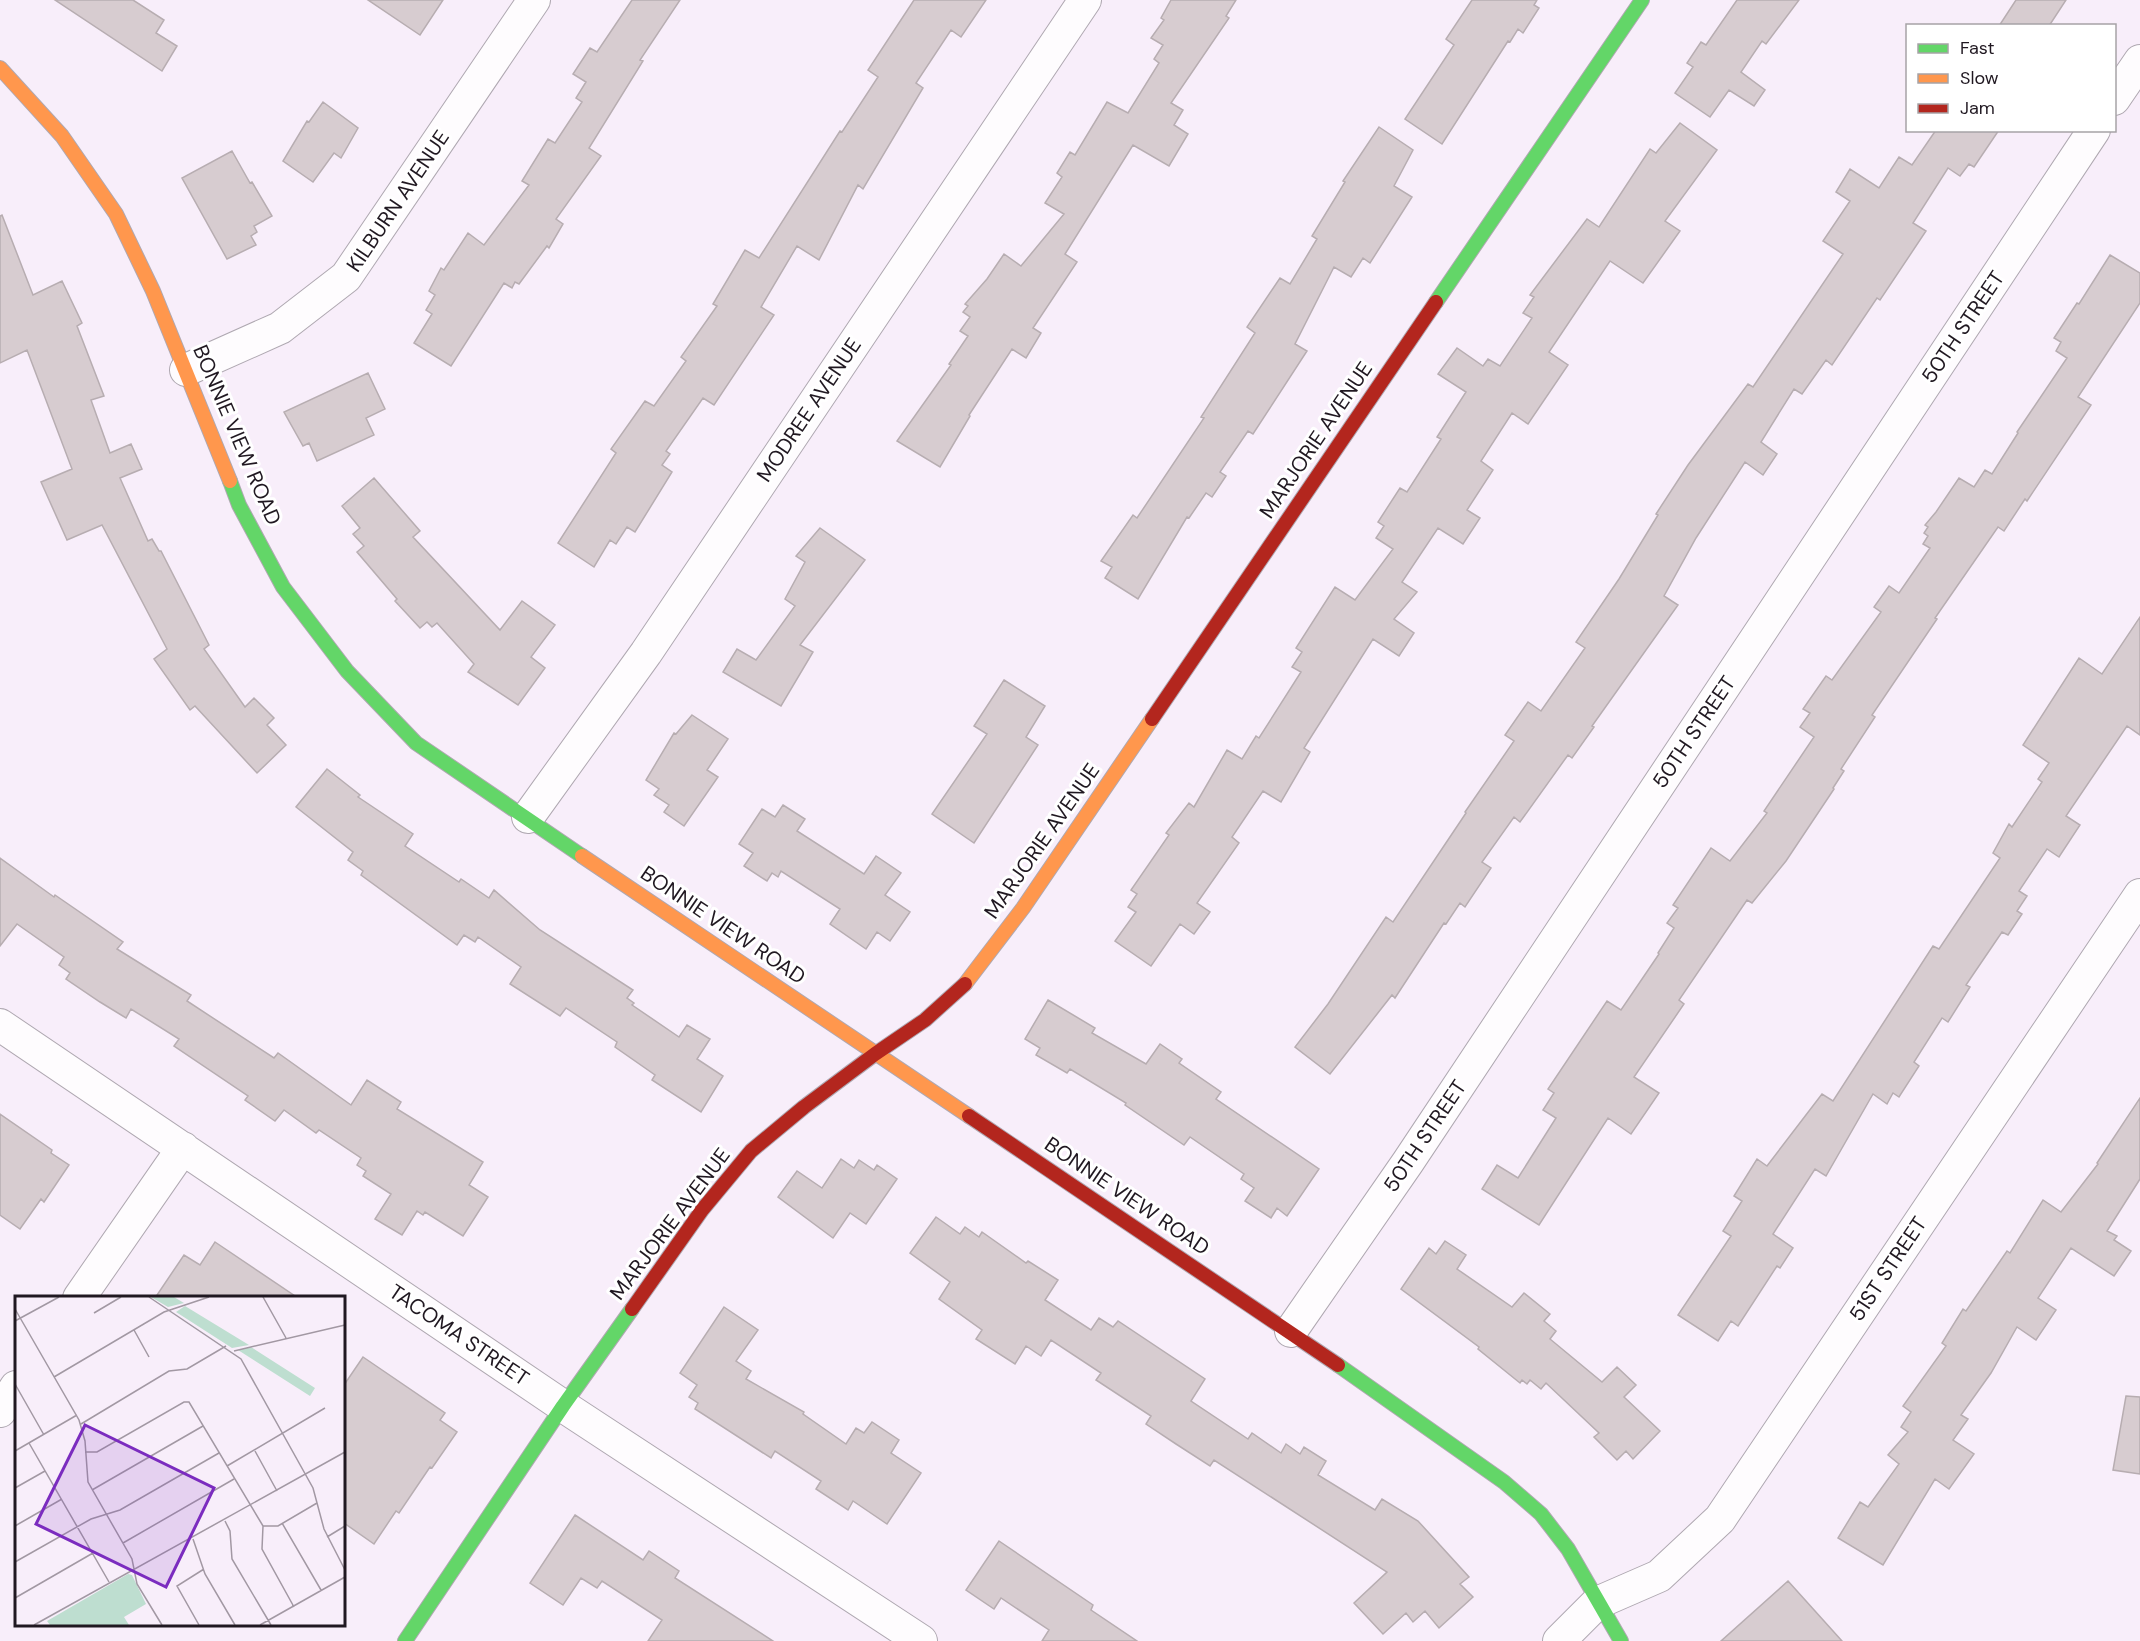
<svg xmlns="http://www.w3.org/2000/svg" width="2140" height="1641" viewBox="0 0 2140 1641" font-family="'DM Sans',sans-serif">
<rect width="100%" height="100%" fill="#f8eefa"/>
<!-- building -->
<path fill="#d7ccd0" stroke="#b7adb1" stroke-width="1.5" d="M55,0H133L164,20L156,33L177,46L162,71Z
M368,0H443L420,35Z
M632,0H680L640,60L643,61L589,148L601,156L556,219L563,224L549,248L547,246L519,284L515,282L512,288L504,283L451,366L414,343L432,314L426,310L435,295L429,291L441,268L444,270L468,233L484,245L529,185L522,181L548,139L555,143L582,102L576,98L586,82L573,74L590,48L597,52Z
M914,0H986L961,37L951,30L916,83L923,88L863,189L858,185L819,260L797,246L761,307L774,315L714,405L703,398L666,451L670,454L662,465L672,472L635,532L627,527L616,544L610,540L594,567L558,543L616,453L611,449L645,401L654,406L686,361L681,357L717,306L713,304L745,250L759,258L840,131L842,132L878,77L868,70Z
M1171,0H1236L1226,16L1229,18L1171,103L1183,110L1174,125L1188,134L1169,166L1133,145L1065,254L1077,262L1033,328L1041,333L1026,358L1012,349L969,415L970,416L940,467L897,441L951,365L949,364L968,336L960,331L970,317L963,312L968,306L965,304L987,279L1004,254L1021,266L1064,214L1045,203L1062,177L1057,173L1070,152L1075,155L1107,102L1128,113L1159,63L1154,59L1163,45L1151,38L1164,20L1161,18Z
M1472,0H1537L1534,5L1539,8L1523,33L1518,29L1510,42L1508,41L1442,144L1405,119L1454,45L1446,39Z
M1737,0H1799L1766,44L1762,41L1741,72L1765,90L1754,106L1729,90L1710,117L1675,93L1693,67L1687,63L1701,42L1706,45Z
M2016,0H2066L2049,26H1999Z
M323,102L358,128L341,158L334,153L313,182L283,161L307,121L309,122Z
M1680,123L1717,150L1665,221L1680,231L1643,283L1610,261L1549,352L1568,365L1528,424L1512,413L1481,461L1493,470L1467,510L1480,518L1463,544L1438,528L1402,582L1417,592L1394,619L1414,633L1399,656L1373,639L1304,748L1310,752L1281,802L1263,791L1232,837L1239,843L1197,903L1210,912L1194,934L1180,924L1151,966L1115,941L1136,912L1128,907L1137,894L1131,890L1169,835L1166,833L1189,803L1194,807L1227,750L1242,759L1256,736L1259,738L1301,672L1292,667L1302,652L1296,648L1335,587L1355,600L1393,549L1376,538L1384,526L1378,522L1400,488L1407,492L1441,439L1437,437L1466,392L1438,374L1457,348L1483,366L1488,359L1500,366L1532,318L1523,313L1534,297L1530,295L1587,219L1599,227L1650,149L1656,153Z
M1379,127L1413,150L1394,186L1412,197L1370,263L1363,258L1351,277L1334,267L1295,344L1307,351L1253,434L1248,431L1220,472L1226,476L1212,497L1206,493L1189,518L1187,517L1138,599L1105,578L1112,567L1101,561L1133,515L1137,518L1204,418L1201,417L1255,333L1247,327L1280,278L1290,284L1317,239L1312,236L1345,182L1343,181Z
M1936,130H1999L1974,167L1969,164L1960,176L1948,168L1913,223L1926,231L1880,300L1877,298L1832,365L1826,360L1802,394L1794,389L1761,442L1777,454L1763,475L1745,462L1696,538L1664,596L1678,605L1592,726L1594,727L1572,758L1568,755L1520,822L1514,817L1482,862L1491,868L1465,907L1460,903L1446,924L1444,923L1395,998L1392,995L1330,1074L1295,1047L1328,1004L1386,917L1393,922L1466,813L1465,812L1514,741L1505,735L1528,702L1541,711L1585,648L1576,642L1619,579L1658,515L1656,514L1688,465L1748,384L1753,387L1843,254L1823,241L1850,201L1836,192L1850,169L1879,188L1899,157L1912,165Z
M232,151L250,183L252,182L272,216L254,226L257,232L251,236L256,245L227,259L182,178Z
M2,215L33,295L62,281L82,323L77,326L104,396L91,400L110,453L131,444L142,469L120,478L148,541L152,539L159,551H161L209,645L204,649L245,707L254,698L274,718L267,725L286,745L257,773L195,706L190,710L154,659L167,649L102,525L67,540L41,482L72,469L27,350L0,363V216Z
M2110,255L2140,273V303L2078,397L2091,405L2027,501L2025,499L2004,531L1998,527L1935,618L1937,619L1872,715L1875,717L1841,769L1844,771L1833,788L1834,789L1786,861L1752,903L1747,900L1679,1000L1684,1004L1634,1077L1659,1093L1631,1134L1608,1118L1539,1225L1482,1189L1497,1165L1518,1178L1556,1118L1543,1110L1554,1093L1548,1089L1607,1001L1621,1010L1659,954L1658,953L1674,928L1667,923L1678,908L1673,905L1711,848L1730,861L1767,813L1764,811L1814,737L1800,727L1810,713L1803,709L1826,676L1832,680L1881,612L1874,607L1889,586L1899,593L1930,548L1923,544L1928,536L1924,533L1928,527L1925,525L1936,512L1959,478L1974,487L1985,470L1992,474L2018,433L2017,432L2067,358L2056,351L2061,342L2054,338L2077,303L2079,304Z
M368,373L385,409L366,418L374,435L317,461L309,443L303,446L284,412Z
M374,478L420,531L413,537L500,630L522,601L555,625L531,657L545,668L518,705L468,672L474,664L437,623L432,627L427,622L420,628L395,601L397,599L357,552L364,546L353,534L360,528L342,506Z
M820,528L865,560L800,645L813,652L781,706L723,672L737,649L756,660L795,606L785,599L805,562L796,556Z
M2140,617V735L2127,726L2066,816L2080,825L2059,857L2047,849L2019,891L2027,896L2017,911L2022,914L2008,935L2002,932L1966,985L1970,987L1948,1022L1942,1018L1914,1062L1919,1066L1899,1097L1893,1093L1887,1104L1873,1094L1826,1176L1815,1169L1773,1234L1793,1248L1780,1268L1777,1266L1738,1326L1731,1321L1718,1341L1678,1315L1731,1236L1723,1231L1742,1201L1734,1196L1757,1159L1767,1166L1822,1094L1833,1101L1933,946L1939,949L2000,858L1993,853L2009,824L2012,827L2042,782L2038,779L2049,763L2023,745L2079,658L2102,674Z
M1004,680L1045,706L1026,737L1038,745L974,843L932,814L987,734L974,726Z
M692,715L728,739L707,770L718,777L684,826L664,812L669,805L654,795L659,789L646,780L674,733L676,734Z
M327,769L360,795L358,797L413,834L405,846L459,882L461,879L489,898L494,890L540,930L633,990L627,998L634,1003L632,1005L679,1037L687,1025L710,1039L697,1059L723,1076L701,1112L652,1080L655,1075L615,1047L617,1042L566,1008L560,1016L510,984L521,967L478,937L475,942L464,935L457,945L361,875L363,871L348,860L353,852L296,807Z
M783,805L805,819L797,831L864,874L876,856L901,873L885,895L910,912L890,941L877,932L866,949L830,924L840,909L781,871L778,877L772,873L767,881L744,866L753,853L739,844L762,809L775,817Z
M0,858L54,897L55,895L123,942L117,949L191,995L187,1001L274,1058L278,1053L351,1105L367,1080L401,1102L397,1109L483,1162L469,1185L488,1197L463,1236L425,1212L423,1215L417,1211L402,1235L375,1219L391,1194L363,1176L366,1171L357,1165L361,1158L319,1130L316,1133L284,1110L275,1121L245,1100L248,1096L174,1046L179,1039L131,1009L126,1018L100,1002L66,979L70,973L59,965L64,957L17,924L0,946Z
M1048,1000L1095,1028L1092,1033L1146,1064L1160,1044L1182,1059L1179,1063L1221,1092L1216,1099L1319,1169L1287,1216L1277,1208L1271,1218L1245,1201L1254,1188L1241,1179L1244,1174L1190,1137L1184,1145L1125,1105L1126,1103L1070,1069L1067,1073L1036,1055L1040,1048L1025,1039Z
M2140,1098V1179L2107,1231L2117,1236L2114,1240L2131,1251L2114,1276L2071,1248L2038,1298L2056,1310L2036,1340L2017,1327L1991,1373L1961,1415L1968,1419L1953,1440L1974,1454L1949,1489L1935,1479L1883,1565L1838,1538L1860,1502L1868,1507L1899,1464L1888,1455L1908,1432L1901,1427L1911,1412L1903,1406L1946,1346L1942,1343L1963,1309L1966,1311L2007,1251L2010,1253L2043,1200L2061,1212L2098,1164L2097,1163Z
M0,1114L52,1150L51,1153L69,1165L44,1202L41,1199L20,1229L0,1215Z
M841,1159L854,1168L859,1160L874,1170L877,1165L897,1179L866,1224L850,1213L833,1238L778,1197L797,1171L822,1188Z
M936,1217L960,1234L965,1227L979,1237L982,1232L1026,1263L1028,1261L1058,1280L1045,1300L1091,1330L1099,1318L1113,1327L1118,1321L1205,1379L1191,1401L1248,1439L1252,1433L1281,1453L1286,1444L1300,1454L1304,1447L1326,1461L1318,1475L1375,1510L1382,1499L1418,1521L1469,1577L1460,1584L1473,1597L1439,1628L1425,1611L1413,1622L1406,1613L1383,1634L1354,1603L1387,1572L1214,1460L1210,1466L1176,1444L1146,1424L1151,1416L1096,1380L1101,1373L1051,1340L1041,1356L1026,1346L1015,1364L976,1339L982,1330L939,1299L950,1282L910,1253Z
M1445,1241L1466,1255L1457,1269L1512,1307L1524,1293L1550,1314L1544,1321L1556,1331L1550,1339L1602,1382L1617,1367L1636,1385L1624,1397L1660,1431L1633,1459L1626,1451L1617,1460L1594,1437L1599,1433L1546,1383L1541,1389L1530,1380L1527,1384L1522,1380L1520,1383L1478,1349L1479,1347L1401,1289L1429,1248L1436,1254Z
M215,1242L298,1298H155L184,1255L200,1265Z
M724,1307L758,1330L736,1361L751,1371L746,1379L804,1412L803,1414L846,1444L856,1428L864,1433L872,1422L899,1440L891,1453L921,1473L887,1524L853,1501L848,1510L816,1489L821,1481L775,1451L771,1458L695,1409L698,1403L689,1397L697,1385L680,1373Z
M363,1357L445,1413L440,1420L457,1432L432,1468L430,1467L399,1513L396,1511L374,1544L344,1523V1385Z
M2126,1396L2140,1397V1474L2113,1470Z
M575,1515L643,1560L649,1551L679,1571L675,1578L773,1641H648L662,1620L602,1581L597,1588L581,1578L563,1605L530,1583Z
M999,1541L1093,1605L1091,1610L1137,1641H1042L1049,1630L1001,1598L994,1609L966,1590Z
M1788,1581L1842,1641H1721Z"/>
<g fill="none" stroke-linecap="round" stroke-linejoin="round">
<!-- street casing -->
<g stroke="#afa8b1" stroke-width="34">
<path id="street" d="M2114,99L2140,61
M186,370L280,328L346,277L534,0
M528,817L646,653L1085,0
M0,1025L563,1406L921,1641
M79,1298L183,1148
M1291,1331L1408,1162L2094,130
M0,1411L16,1387
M1559,1641L1597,1603L1659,1576L1720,1519L2140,895"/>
</g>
<!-- fast casing -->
<g stroke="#afa8b1" stroke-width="16">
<path id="fast" d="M1436,302L1642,0
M230,481L239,505L283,587L347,671L416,743L582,856
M1338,1365L1504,1482L1541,1514L1568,1549L1621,1641
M405,1641L563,1406L632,1309"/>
</g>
<!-- slow casing -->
<g stroke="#afa8b1" stroke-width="16">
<path id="slow" d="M0,68L62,136L116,214L153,291L230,481
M582,856L969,1116
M965,984L1023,908L1152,719"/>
</g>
<!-- jam casing -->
<g stroke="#afa8b1" stroke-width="16">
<path id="jam" d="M1152,719L1436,302
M969,1116L1338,1365
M632,1309L702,1210L751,1151L804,1107L875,1054L925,1020L965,984"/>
</g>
<!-- street -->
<use href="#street" stroke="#fefcfe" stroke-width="32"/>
<!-- fast -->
<use href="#fast" stroke="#63d668" stroke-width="14"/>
<!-- slow -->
<use href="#slow" stroke="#ff974d" stroke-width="14"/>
<!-- jam -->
<use href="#jam" stroke="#b3261e" stroke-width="14"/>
</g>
<g text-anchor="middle" stroke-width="6" stroke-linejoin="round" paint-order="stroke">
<!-- street labels -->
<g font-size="21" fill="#201821" stroke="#fff">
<text transform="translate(398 201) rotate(-56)" y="7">KILBURN AVENUE</text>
<text transform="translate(1963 327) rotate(-56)" y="7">50TH STREET</text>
<text transform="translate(809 410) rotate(-56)" y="7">MODREE AVENUE</text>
<text transform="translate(237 435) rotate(67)" y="7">BONNIE VIEW ROAD</text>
<text transform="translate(1316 440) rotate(-56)" y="7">MARJORIE AVENUE</text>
<text transform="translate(1694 732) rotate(-56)" y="7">50TH STREET</text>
<text transform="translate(1042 841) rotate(-55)" y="7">MARJORIE AVENUE</text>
<text transform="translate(723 925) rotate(34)" y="7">BONNIE VIEW ROAD</text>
<text transform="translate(1425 1136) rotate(-56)" y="7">50TH STREET</text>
<text transform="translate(1127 1196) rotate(34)" y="7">BONNIE VIEW ROAD</text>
<text transform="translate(670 1224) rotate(-53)" y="7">MARJORIE AVENUE</text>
<text transform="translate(1888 1269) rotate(-56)" y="7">51ST STREET</text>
<text transform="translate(459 1335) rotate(34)" y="7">TACOMA STREET</text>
</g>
</g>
<!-- overview -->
<g transform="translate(15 1296)">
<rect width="330" height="330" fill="#f8eefa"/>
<path d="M136,1H159L169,7L153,11ZM170,10L234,49L217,52L161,16ZM236,51L300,92L295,100L223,54ZM113,278L117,279L131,308L109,321L114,329H35L32,325Z" fill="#beded0"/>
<path fill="none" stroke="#a298a3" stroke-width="1.5" d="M134,1L226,63L298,192L309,233L330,274M248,1L271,42M0,13L64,124L70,145L73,186L117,263L122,288L147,329M79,17L106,1M0,25L44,1M119,34L134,61M219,55L330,29M39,81L149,16L194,1M0,88L29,139M66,128L154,75L172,73L211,50M14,147L94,286M0,155L62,119M240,155L262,195M70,156H82L169,106H174L248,230M212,170L310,112M0,192L30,175M77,194L188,130M210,225L215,235L217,263L256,329M267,227L306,294M0,230L47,203M248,230L247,253L279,311M248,230H263L302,207M312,241L330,230M178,243L190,278L220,329M108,247L219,183M0,266L76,223L105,214L204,157M0,302L78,257M19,329L330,156M184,329L162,290L189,273M245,329L330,281"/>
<path fill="#7b2cbf" fill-opacity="0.15" stroke="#7b2cbf" stroke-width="3" d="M70,129L199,192L151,291L21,228Z"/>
<rect width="330" height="330" fill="none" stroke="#201821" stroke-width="3"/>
</g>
<!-- legend -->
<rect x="1906" y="24" width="210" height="108" fill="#ffffff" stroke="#a6a3a6" stroke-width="1.5"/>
<rect x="1918" y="44" width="30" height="9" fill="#63d668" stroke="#a6a3a6" stroke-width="1.5"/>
<text x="1960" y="54" font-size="18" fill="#201821">Fast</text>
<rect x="1918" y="74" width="30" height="9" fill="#ff974d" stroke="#a6a3a6" stroke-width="1.5"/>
<text x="1960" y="84" font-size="18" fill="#201821">Slow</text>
<rect x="1918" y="104" width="30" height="9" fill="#b3261e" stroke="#a6a3a6" stroke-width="1.5"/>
<text x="1960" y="114" font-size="18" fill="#201821">Jam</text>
</svg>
